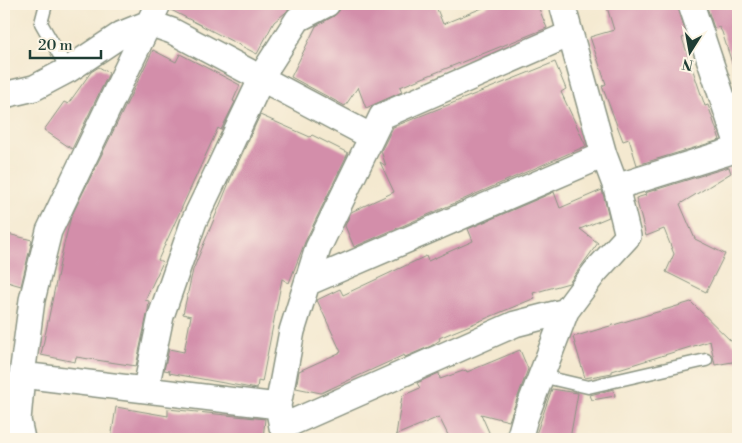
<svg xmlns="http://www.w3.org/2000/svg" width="742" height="443" viewBox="0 0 742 443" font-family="'Libre Bodoni',serif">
<rect width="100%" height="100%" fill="#fcf5e5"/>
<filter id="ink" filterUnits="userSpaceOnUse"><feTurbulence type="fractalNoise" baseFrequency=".02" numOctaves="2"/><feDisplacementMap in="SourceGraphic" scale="10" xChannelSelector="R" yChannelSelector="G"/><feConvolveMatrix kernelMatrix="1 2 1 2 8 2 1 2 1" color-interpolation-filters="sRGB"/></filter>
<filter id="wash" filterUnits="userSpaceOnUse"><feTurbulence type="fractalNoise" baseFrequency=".0096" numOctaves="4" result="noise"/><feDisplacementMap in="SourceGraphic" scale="20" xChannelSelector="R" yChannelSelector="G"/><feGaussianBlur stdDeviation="1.12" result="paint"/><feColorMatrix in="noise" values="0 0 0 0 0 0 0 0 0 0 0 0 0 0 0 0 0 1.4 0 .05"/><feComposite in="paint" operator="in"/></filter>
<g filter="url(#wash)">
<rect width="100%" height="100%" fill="#f4e9d0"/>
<g id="blocks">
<!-- building -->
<path fill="#d38eaa" d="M172,4H296L274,22L257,54L171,10Z
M341,4H435L443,24L492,4H537L547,28L400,87L402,92L366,108L358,87L345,106L291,77L316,26L334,16L339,11Z
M606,4H677L687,36L682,38L705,106L708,105L720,140L637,165L629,139L623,141L602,86L606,84L590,37L614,30Z
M706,4H738V68L734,69L722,32L719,27L714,28Z
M153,50L176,62L180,54L240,85L233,101L235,102L221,130L218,128L158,260L163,262L145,300L149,301L148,310L136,366L76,357L75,362L41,355L63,248L71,217Z
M555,62L566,89L561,92L586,146L354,247L345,226L351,212L394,192L380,162L386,166L381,151L393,127Z
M99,67L109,73L72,149L44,130L64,102L68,104L91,72Z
M260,115L310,137L312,135L348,153L305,242L289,283L282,279L262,382L258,381L257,389L169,373L170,371L164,370L169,349L184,352L191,316L183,314L193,270L231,178Z
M729,167L731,173L680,204L695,239L725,254L706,292L666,272L674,254L664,229L646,236L636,198L646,195L645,193Z
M602,190L609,217L580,229L598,243L569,283L533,293L535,298L439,338L440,340L431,346L405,357L404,355L321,393L296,388L299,371L341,352L317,300L340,289L343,295L426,256L428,261L473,241L468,229L554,192L560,208Z
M4,233L32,240L21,286L4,281Z
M691,302L735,345L738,361L715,365L710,341L612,371V373L585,378L573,337Z
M520,350L528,369L509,421L481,414L492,439H450L439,417L396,435L402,396L420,388L417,383L439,373L440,379L466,370L467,372Z
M552,389L578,393L570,439L535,437Z
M614,389L615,396L592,400L590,395Z
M116,407L168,416V409L265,419L263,439H111Z"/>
</g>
</g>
<g filter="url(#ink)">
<use href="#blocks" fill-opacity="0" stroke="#8a9382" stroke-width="1"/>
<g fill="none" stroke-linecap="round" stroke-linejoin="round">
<!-- lane casing -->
<g stroke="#8a9382" stroke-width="15">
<path id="lane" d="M46,4L41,23L68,70
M541,376L588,387L706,360"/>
</g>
<!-- street casing -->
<g stroke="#8a9382" stroke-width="28">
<path id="street" d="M691,4L738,145
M4,95L34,88L68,70L122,34L149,23L172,31L372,137
M616,187L738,149
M307,283L604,155
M566,311L515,324L282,427L278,406L292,331L318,248L382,116L570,34
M22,375L278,406
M146,388L161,316L194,221L217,173L266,69L298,19L327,4
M22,439L18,420L22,375L32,300L49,231L158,4
M519,439L525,418L566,311L595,272L628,236L616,187L604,155L562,4"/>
</g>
<!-- lane -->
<use href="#lane" stroke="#fff" stroke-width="12"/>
<!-- street -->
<use href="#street" stroke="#fff" stroke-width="25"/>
</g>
</g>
<!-- margin -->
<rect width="742" height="443" fill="none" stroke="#fcf5e5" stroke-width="20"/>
<!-- north arrow -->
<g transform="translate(690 52) rotate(191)" stroke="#fcf5e5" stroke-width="4" paint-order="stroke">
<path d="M0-4L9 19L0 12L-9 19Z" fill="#1f3d34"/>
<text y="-8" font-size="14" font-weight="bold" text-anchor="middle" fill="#1f3d34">N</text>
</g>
<!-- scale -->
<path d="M30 50v8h71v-8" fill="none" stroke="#1f3d34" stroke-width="2.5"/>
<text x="38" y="50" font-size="15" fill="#1f3d34" stroke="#fcf5e5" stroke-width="4" paint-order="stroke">20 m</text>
</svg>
